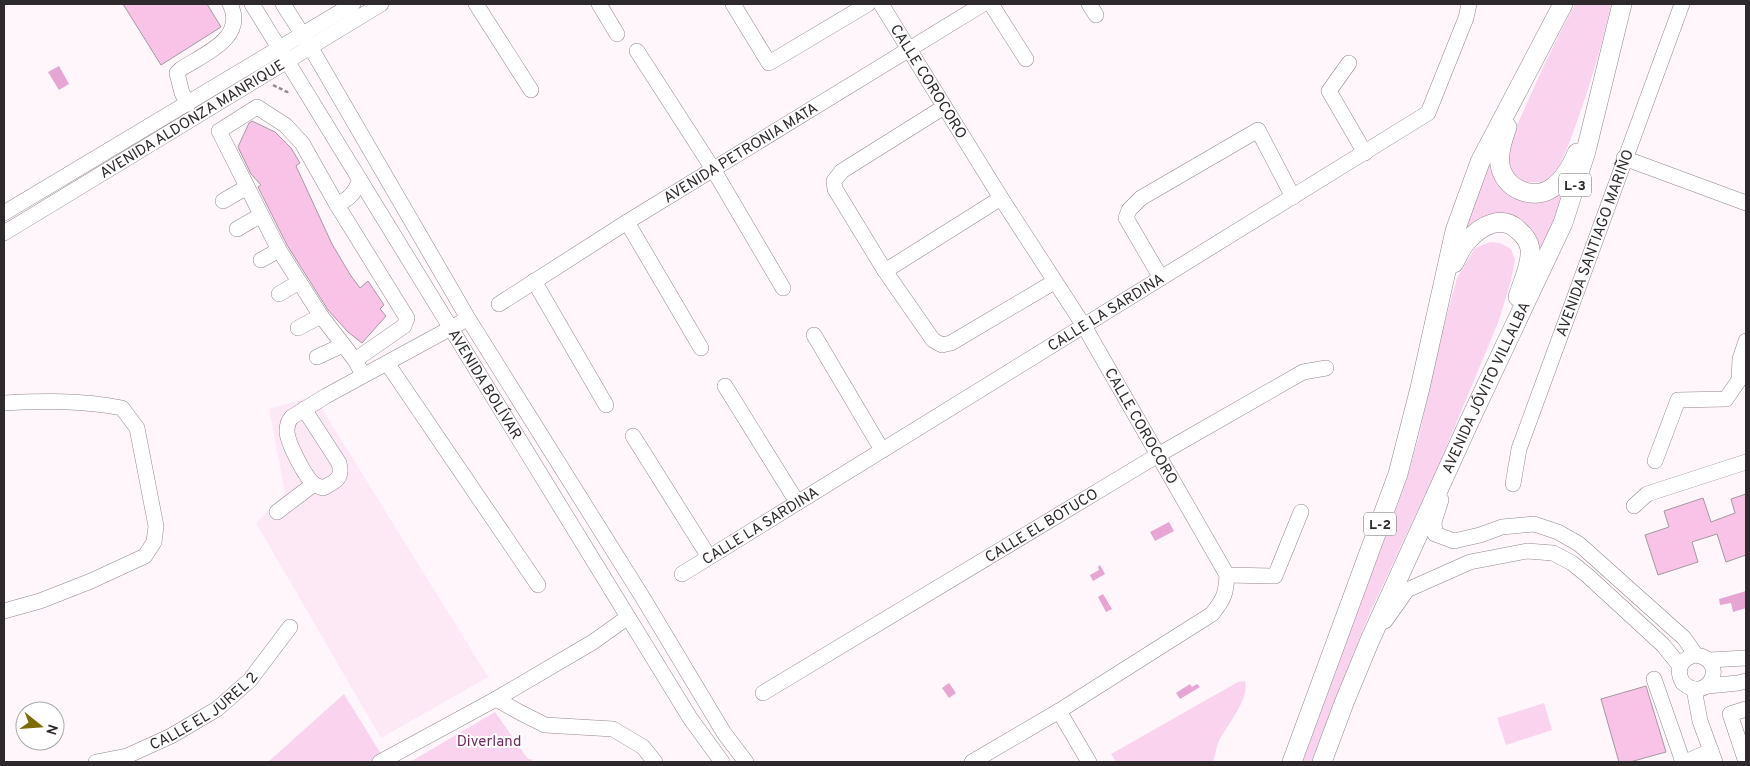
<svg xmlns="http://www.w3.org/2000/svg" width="1750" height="766" viewBox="0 0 1750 766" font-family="Overpass,sans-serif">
<rect width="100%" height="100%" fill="#fef6fb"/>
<!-- built -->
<path fill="#fde9f6" d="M314,396L488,677L381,738L256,523L285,493L269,409Z"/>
<!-- green -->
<path fill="#fad4ee" d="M1575,4H1611C1603,42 1592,79 1579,116C1571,138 1564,160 1551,180C1531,185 1509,184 1508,158C1507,143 1519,121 1525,108C1540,72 1557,38 1575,4Z
M1494,154L1508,193C1538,209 1547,206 1569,181L1557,217L1535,271L1519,219C1495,207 1477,216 1461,235Z
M1490,242L1500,243L1511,249L1515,260L1511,280L1499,320L1441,460L1368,617L1311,762H1301L1406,482L1419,436L1440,339L1457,278L1475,248Z
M1245,681C1250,700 1226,725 1218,743C1216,749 1215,756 1213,762H1116L1111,754L1238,682Z
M344,694L381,754L370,762H268Z
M1544,703L1552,730L1506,745L1497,718Z
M495,712L528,759H531L533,762H410Z"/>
<!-- water -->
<path fill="#e7a5d3" d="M59,66L69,84L59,90L48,72Z
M1169,522L1174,531L1155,541L1150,532Z
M1100,565L1105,574L1093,581L1090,575L1099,570L1098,567Z
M1746,591V608L1733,612L1731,603L1720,605L1719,599Z
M1103,594L1112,609L1106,612L1098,597Z
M949,683L956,693L949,698L942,688Z
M1190,684L1192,687L1197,684L1200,687L1180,699L1176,693Z"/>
<!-- building -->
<path fill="#f9c3e8" stroke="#a598a1" d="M123,4H207L221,27L161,65Z
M252,121L275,132L291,148L300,163L296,166L332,244L351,276L360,288L368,281L384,305L380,309L386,316L362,343L348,332L328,310L287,245L258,187L261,185L251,174L238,147L249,123Z
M1746,494V555L1726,562L1717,534L1692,542L1698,562L1658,575L1645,535L1669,527L1664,511L1703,498L1711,522L1735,513L1731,499Z
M1646,686L1666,752L1630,762H1619L1601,699Z"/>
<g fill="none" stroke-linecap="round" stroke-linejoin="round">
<!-- minor casing -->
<g stroke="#93868f" stroke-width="16">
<g id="minor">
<path id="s1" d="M252,4L690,718L722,762"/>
<path d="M283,4L311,48L469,320L643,598L724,733L746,762"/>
<path d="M476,4L531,90"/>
<path d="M599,4L617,34"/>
<path d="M733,4L769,63L868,4"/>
<path id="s2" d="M881,4L1001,198L1084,326L1227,575C1226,594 1224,599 1212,614L1059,711L972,762"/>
<path d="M991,4L1026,59"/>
<path d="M1089,4L1096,15"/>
<path d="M637,51L713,169L783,288"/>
<path d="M1349,63L1329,91L1365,153"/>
<path d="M188,104L182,93L177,73L181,69C204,54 247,38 230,4"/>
<path d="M944,107L842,171L834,181L835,189L885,271L933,340L942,345L951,343L1054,282"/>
<path d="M1624,158L1746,203"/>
<path d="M223,201L247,187"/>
<path d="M337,205C350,198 354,194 360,180"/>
<path d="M4,213L353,4"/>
<path d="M627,222L701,348"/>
<path d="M237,229L261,215"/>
<path id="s3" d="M4,233L381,4"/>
<path d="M261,260L279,250"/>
<path d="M885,271L1001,198"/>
<path d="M1161,278L1126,218L1129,210L1141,198L1258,130L1293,197"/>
<path d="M534,281L606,405"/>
<path d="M279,294L299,282"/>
<path id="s4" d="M499,304L627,222L983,4"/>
<path d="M298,328L321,316"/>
<path d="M814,335L882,450"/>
<path d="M317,357L343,345"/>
<path d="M355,360L404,326L407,318L337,205L302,143L285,125L257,107L219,131L279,250L321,316L355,360L363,375"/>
<path d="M387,363L538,585"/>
<path d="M725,386L797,502"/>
<path d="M4,403C44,401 82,400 122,408L137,428L156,526L154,542L145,556L91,581L40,601L4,611"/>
<path d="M304,409L339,463C343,479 336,481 323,488C320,487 318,486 315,485C306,479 287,442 287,431C287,426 288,421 292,417L326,396L460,323"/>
<path d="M633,436L709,557"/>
<path d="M1655,461L1678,400L1726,399L1739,380L1740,359L1746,341"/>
<path id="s5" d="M1513,484L1519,449L1682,4"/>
<path d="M1441,500L1434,522L1435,534L1454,541L1480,535L1502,527L1534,524L1558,532L1579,544L1684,638L1696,655C1729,660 1709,705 1683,683C1675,670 1681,658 1696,655"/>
<path d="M1634,506L1647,494L1746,462"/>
<path d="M277,512L314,484"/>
<path id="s6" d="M682,574L1428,113L1466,18L1469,4"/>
<path d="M1227,575L1275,576L1301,512"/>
<path d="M1385,621L1407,590L1470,562L1527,551L1553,553L1572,563L1588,576L1663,645L1680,666"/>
<path d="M1709,660L1746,658"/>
<path d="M1654,679L1683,762"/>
<path d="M1708,686L1738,683L1746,681"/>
<path d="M1694,689L1700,721L1715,762"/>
<path id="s7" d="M763,693L1158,455L1303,372L1326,368"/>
<path d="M496,699L593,642L628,617"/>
<path d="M1059,711L1089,762"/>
<path id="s8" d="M96,762L127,756L171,736L217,709L250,680L290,627"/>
<path d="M380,762L496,699L521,713L545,725L613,729L643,747L655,762"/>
<path d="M1685,762L1711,751"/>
<path d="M1746,762L1730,714L1746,709"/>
</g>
</g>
<!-- major casing -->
<g stroke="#93868f" stroke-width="20">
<g id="major">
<path d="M1507,127C1503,138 1498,154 1500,165C1504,189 1533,201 1552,188C1564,180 1572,165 1577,153"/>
<path d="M1454,263C1458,255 1462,246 1468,240C1481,226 1502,214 1518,230C1524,235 1529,241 1530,249C1532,264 1522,283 1518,297"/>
<path d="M1292,762L1398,474L1420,388L1455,231L1480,162L1563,4"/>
<path id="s9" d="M1322,762L1344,703L1370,640L1470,420L1563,223L1586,151L1622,4"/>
</g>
</g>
<!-- path -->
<path stroke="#918a8e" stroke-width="2.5" stroke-dasharray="4 2.5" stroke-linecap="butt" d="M273,85L287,92L290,90"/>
<!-- minor -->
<use href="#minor" stroke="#fff" stroke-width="15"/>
<!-- major -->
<use href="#major" stroke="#fff" stroke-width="19"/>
</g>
<g text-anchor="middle" stroke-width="4" stroke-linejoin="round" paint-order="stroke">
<!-- shield labels -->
<g fill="#fff" stroke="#6d696b" stroke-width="1">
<rect x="1559" y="173.5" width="32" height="23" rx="4"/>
<rect x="1364" y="512.5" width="32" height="23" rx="4"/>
</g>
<g font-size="14" font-weight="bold" fill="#2e292c">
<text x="1575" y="190">L-3</text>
<text x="1380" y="529">L-2</text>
</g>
<!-- street labels -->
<g font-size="15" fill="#2e292c" stroke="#fff">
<text dy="5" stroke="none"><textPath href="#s2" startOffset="91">CALLE COROCORO</textPath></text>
<text dy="5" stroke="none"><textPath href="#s3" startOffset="220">AVENIDA ALDONZA MANRIQUE</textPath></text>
<text dy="5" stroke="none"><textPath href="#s4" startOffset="285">AVENIDA PETRONIA MATA</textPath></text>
<text dy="5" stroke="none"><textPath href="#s5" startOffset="255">AVENIDA SANTIAGO MARIÑO</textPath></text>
<text dy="5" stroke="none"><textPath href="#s6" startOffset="498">CALLE LA SARDINA</textPath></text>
<text dy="5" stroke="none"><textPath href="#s1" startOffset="446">AVENIDA BOLÍVAR</textPath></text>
<text dy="5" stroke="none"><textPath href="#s9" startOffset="409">AVENIDA JÓVITO VILLALBA</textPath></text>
<text dy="5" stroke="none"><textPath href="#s2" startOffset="496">CALLE COROCORO</textPath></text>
<text dy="5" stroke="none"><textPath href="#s6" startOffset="92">CALLE LA SARDINA</textPath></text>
<text dy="5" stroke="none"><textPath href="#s7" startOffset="325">CALLE EL BOTUCO</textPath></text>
<text dy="5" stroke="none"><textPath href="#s8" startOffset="121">CALLE EL JUREL 2</textPath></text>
</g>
<!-- park labels -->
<g font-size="15" fill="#732862" stroke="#fff">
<text x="489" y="746">Diverland</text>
</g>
</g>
<!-- border -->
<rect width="1750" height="766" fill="none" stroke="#2e292c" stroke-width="10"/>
<!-- north arrow -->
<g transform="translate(40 726) rotate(107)"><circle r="24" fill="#ffffff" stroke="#aba9ab"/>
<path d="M0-4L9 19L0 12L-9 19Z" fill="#7d6c06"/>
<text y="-8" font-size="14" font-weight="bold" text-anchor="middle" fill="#2e292c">N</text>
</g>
</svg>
